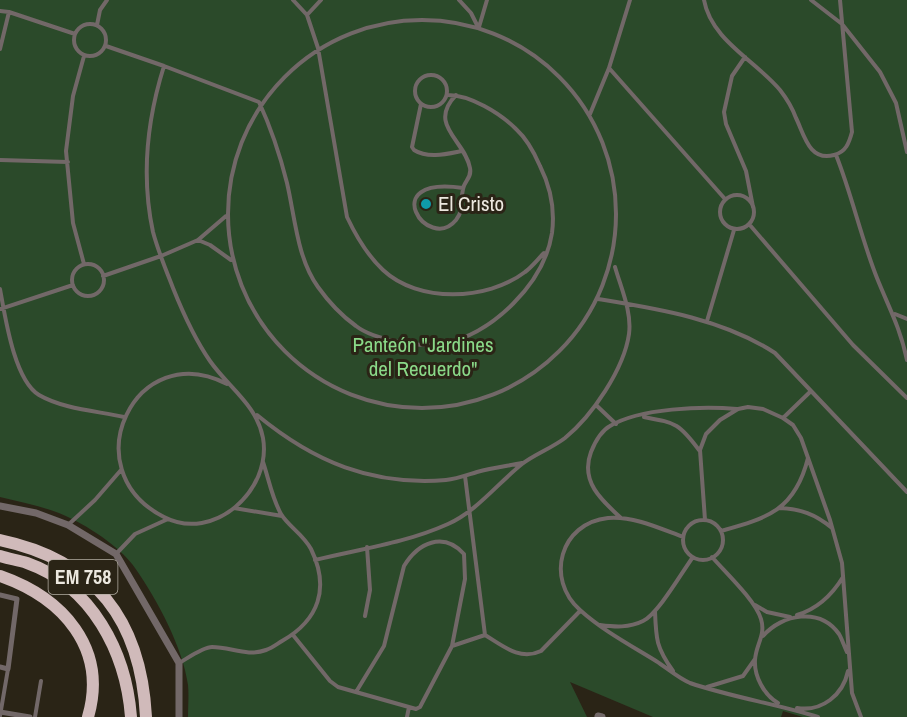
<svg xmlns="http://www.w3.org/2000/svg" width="907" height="717" viewBox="0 0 907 717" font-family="'Archivo Narrow',sans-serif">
<rect width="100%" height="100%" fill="#2a2416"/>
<!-- green -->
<path fill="#2b4a2a" d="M0,0H907V717H803L783,711L781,717H653L570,682L587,717H188C188,707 189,695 188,685C183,648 157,599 135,568C123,550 94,530 74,520C52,508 25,503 0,497Z"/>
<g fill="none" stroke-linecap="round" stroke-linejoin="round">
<!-- service -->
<path stroke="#726868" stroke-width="4" d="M293,0L307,15L318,48L347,217C356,236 367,255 383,270C418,303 487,301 525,272C532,267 538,259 544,253
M459,0L471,13L478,27
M704,0C711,40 756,61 780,90C787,99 792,107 796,118C804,134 809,162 834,155C846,152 849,143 852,132L840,0
M811,0L842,24L880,72L896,103L907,152
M0,11L9,12L75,34
M307,15L321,0
M228 214a194 194 0 1 1 388 0a194 194 0 1 1-388 0Z
M74 40a16 16 0 1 1 32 0a16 16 0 1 1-32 0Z
M97,25L100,10L107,0
M479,27L487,0
M106,46L164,66L259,102C271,128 280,155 287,183C295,217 297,258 318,287C328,301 342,316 356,326C374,340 421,348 443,344C493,333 544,284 552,233C555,210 550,186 540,166C534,152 527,139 516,129C500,113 470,95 448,95
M0,49L9,12
M745,57L732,76L724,112L726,124L746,171L753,207
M164,66C147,120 141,176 153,232C158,251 166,270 173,288C183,313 194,338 210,361C228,387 257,405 263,438C272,490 214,543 164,517C71,470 136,336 227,384
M609,68L725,199
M415 91a16 16 0 1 1 32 0a16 16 0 1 1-32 0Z
M456,95C427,125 465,140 470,168C472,178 464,181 463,189C460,201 465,208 456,220C428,254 375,175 463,188
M421,104L412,147L414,150C428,159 447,154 462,151
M590,114L609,68L630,0
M836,155C852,195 861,238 877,278C889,308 900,327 907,360
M0,160L68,162
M720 212a17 17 0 1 1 34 0a17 17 0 1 1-34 0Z
M749,224L853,345L907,398
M198,240L210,245L231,260
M84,264L73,223L66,151L73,96L84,56
M72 280a16 16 0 1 1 32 0a16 16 0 1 1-32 0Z
M103,276L161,256L198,240L226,216
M0,289C5,316 14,380 39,395C63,409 97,411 124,417
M598,299C659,309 723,319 775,353L907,492
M0,309L73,285
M895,314L907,319
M707,321L734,230
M596,405L616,424
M257,415C314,462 372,486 446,480C457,479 467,475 477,472C492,468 507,466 522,463
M644,417C676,423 679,423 699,450
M783,418L811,391
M465,476L485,635C503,646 520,661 541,651L580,611
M234,508L282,516
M779,508C801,509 815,514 832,528
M621,518C601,500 580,481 591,452C595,442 601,431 610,426C640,408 703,406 737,409
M705,520L700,450L706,434L720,420L738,409L748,407L763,409L783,418L793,425L801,438L830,520L842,563L852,693L861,717
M683 540a20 20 0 1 1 40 0a20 20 0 1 1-40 0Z
M68,525L95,500L121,470
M721,531C768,518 795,510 808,458
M683,537C659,528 634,516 608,518C560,523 545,579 580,610C602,630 630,645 656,661C667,668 678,678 690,683C731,697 777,704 818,717
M116,554L135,534L168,519
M712,557C726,573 755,600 761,619C766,635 756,644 755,660C754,676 764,695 778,703
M315,560C360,549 406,543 448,524C477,511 497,484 522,464C535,454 552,448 565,438C592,416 624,369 629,334C632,312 621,288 615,267
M755,605L767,612L790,617
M655,611C656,639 656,647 673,671
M797,615C817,609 832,595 843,577
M365,616L370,590L367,547
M600,625C615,627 629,628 643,621C658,614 682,572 693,557
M293,635L330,681L338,687L416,709L420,707L452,646L485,635
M763,636C782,614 820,607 839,634C842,639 844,646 847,652
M179,663C188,658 203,647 212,647C231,647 247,657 266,650C272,648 277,644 282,641C319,620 330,588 311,549C303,534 288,526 281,514C272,498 269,480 263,462
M707,687L743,676L755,659
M356,692L384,646L404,566C418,543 443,531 464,554L465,579L452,646
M797,708C822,712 843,695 848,671
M0,716L8,669
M35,717L41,681
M407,717L409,707"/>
<!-- pedestrian -->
<path stroke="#726868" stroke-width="5" d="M0,595L17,599L8,669L0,667
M0,712L30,717"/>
<!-- minor -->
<path stroke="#726868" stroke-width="7" d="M0,506L36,513L68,525L116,554L179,663V717
M598,716L602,717"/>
<!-- trunk -->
<path stroke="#d0baba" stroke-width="12" d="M0,540C96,560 141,621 146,717
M0,556C9,559 18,560 27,563C92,586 126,652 131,717
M0,576C63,598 108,648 88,717"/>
</g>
<!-- markers -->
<circle fill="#0f9aa8" stroke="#2a2416" stroke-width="2" cx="426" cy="204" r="6"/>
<g text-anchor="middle" stroke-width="6" stroke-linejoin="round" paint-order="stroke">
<!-- shield labels -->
<rect fill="#2a2416" stroke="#b2ada3" stroke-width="1.5" x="48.5" y="560" width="69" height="34" rx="4.5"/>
<g font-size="20" font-weight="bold" fill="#ece8df">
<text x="83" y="584">EM 758</text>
</g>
<!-- poi labels -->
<g font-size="21" fill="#ece8df" stroke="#2a2416" text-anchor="start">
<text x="438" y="211">El Cristo</text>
</g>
<!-- park labels -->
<g font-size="21" fill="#8ad988" stroke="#2a2416">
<text x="423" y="352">Panteón "Jardines<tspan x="423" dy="24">del Recuerdo"</tspan></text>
</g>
</g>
</svg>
